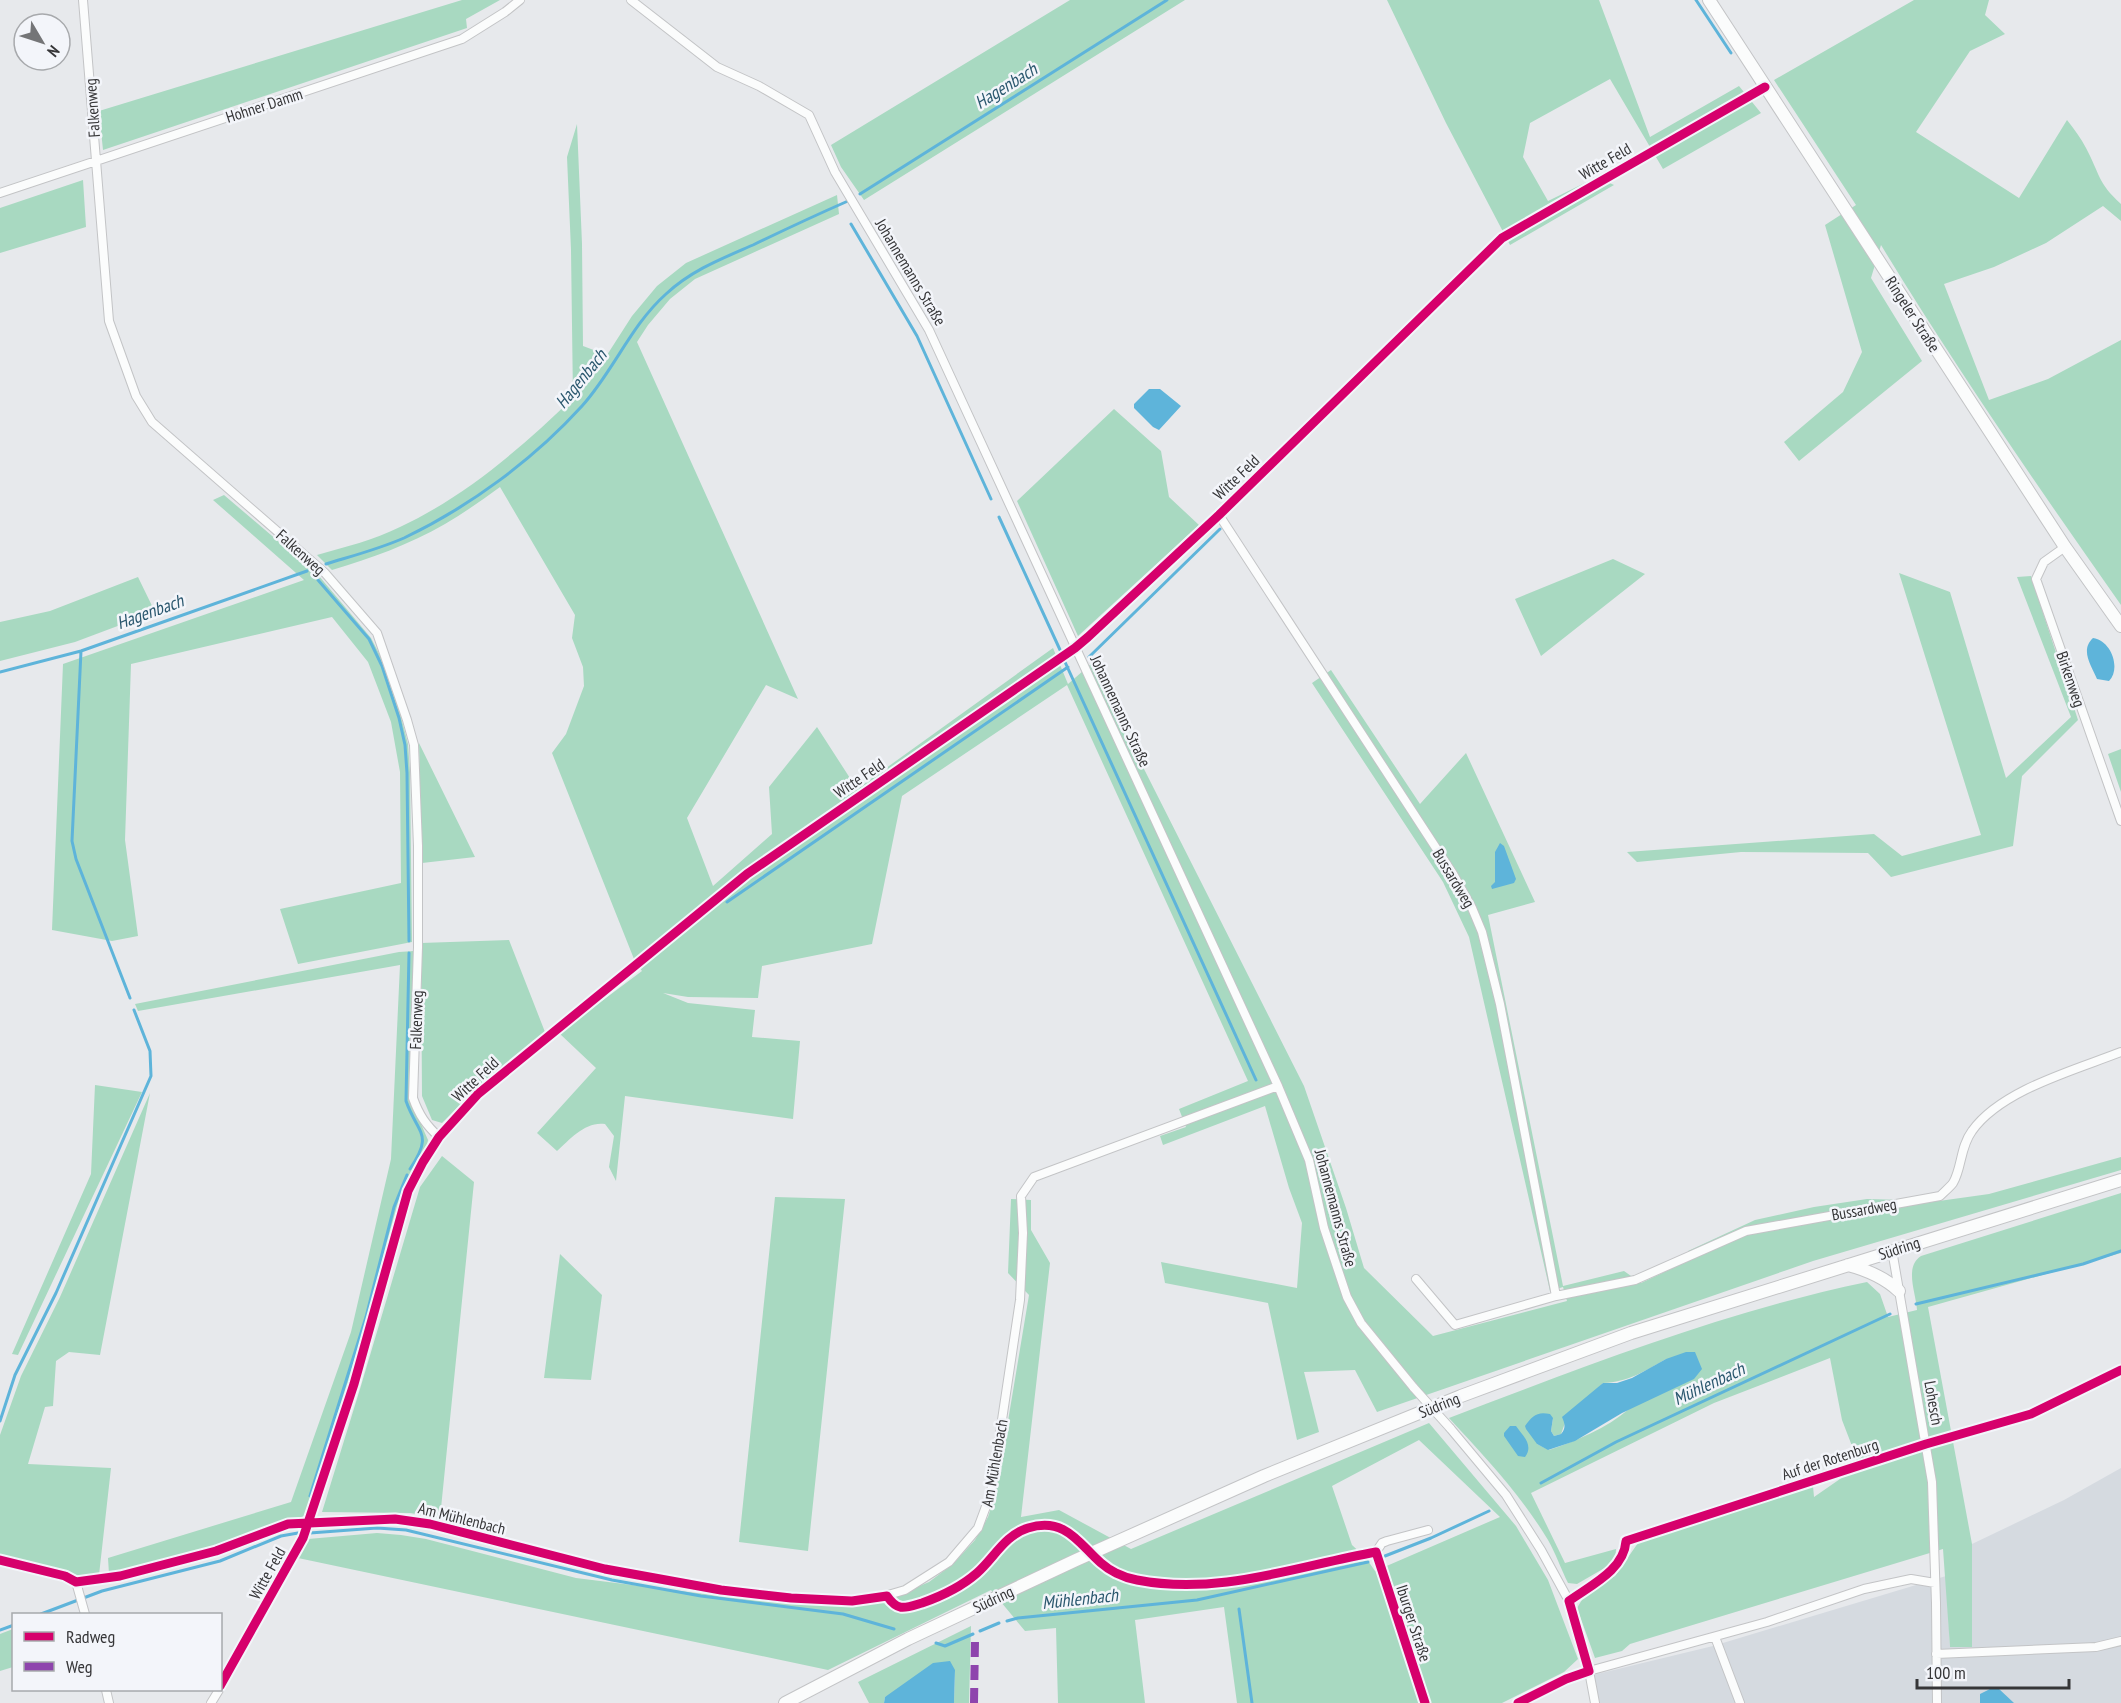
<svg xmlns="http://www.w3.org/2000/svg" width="2121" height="1703" viewBox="0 0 2121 1703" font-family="'PT Sans Narrow',sans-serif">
<rect width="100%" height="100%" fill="#e7e9ec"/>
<!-- built -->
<path fill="#d5dae0" d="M2121,1468V1703H1600L1593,1675L1713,1646L1946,1576L1950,1647H1972V1544L2064,1500Z"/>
<!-- green -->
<path fill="#a8d9c1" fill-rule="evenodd" d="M462,0H500L466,19L467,28L103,150L99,111Z
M1070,0H1185L864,200L841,167L831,145Z
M1387,0H1599L1650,137L1739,86L1761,113L1663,169L1610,79L1530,123L1523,157L1548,201L1597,177L1614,185L1510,245L1446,123Z
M1914,0H1989L1985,15L2005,34L1970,51L1916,132L2019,198L2067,120C2074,129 2081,138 2086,148C2100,174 2097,182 2121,204V221L2103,206L2046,243L1994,267L1944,284L1989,400L2048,379L2121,340V605C2038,487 1956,368 1881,245L1871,278L1922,361L1799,461L1784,442L1843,392L1862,352L1825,225L1856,205L1774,80Z
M577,124L582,244L583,346L607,355L632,316L657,286L686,263L837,195L839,214L695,279L670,299L648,325L637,342L798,699L766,685L687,818L713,886L772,834L769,787L817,727L857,789L1053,648L1068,684L1091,664L1304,1086L1346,1208L1364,1268L1433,1336L1567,1301L1563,1287L1550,1291L1469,937L1443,882L1312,683L1331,670L1420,804L1466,753L1535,902L1488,915L1563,1286L1624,1271L1641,1283L1690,1260L1688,1251L1755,1220L1814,1207L1867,1199L1939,1201L1989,1194L2121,1157V1170L1813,1261L1377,1412L1355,1370L1304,1372L1319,1432L1297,1440L1268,1303L1165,1283L1161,1262L1297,1288L1302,1223L1289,1188L1265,1106L1163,1145L1160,1136L1186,1127L1179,1109L1248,1081L1067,685L902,796L872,944L762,966L758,998L688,997L663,993L688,1003L755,1010L752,1037L800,1041L793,1119L625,1096L616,1181L609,1167L614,1136L605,1124C586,1121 570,1139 557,1151L537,1133L596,1068L559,1033L642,971L634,959L552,753L566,734L584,686L583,667L572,638L575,615L500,487C482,500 464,513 445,524C409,545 371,558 332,570L317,555C345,547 374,540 400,527C466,496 521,448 573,398L571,250L567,157Z
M83,180L86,227L0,253V208Z
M1114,409L1161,451L1169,497L1199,525L1078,636L1017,501Z
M224,495L319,576L371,638L385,665L401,717L408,744L410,772L412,942L298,964L280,909L401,883L400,772L391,722L368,662L332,617L131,664L125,840L138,936L112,941L52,930L63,664L304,580L213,500Z
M1613,559L1645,574L1541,656L1515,599Z
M1899,573L1950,592L2006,778L2071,717L2017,577L2031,576L2078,720L2022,776L2013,846L1891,877L1868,853L1741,852L1637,862L1627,852L1874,834L1902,856L1981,835Z
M138,577L155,612L75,642L0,661V622L50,611Z
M419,743L475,857L422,863Z
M2121,749V792L2108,754Z
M509,940L545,1032L475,1090L442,1123L432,1120L422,1096L421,943Z
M414,951L410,1099L428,1140L426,1150L402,1192L349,1384L304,1516L214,1548L114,1575L109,1574L108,1558L291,1502L351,1332L391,1159L400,965L138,1011L135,1004L399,952Z
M95,1085L142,1092L18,1355L12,1354L91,1174Z
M150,1093L100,1355L69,1352L56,1361L53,1406L45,1407L28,1464L111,1468L99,1575L84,1577L0,1554V1435L21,1376L60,1297Z
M442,1156L474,1182L440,1518L410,1513L322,1512L360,1389L420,1187Z
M2121,1193V1253L1928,1307L1972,1544V1647H1950L1943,1549L1630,1644L1622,1651L1595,1658L1577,1608L1586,1593L1615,1576L1638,1543L1646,1539L1813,1486L1814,1497L1840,1479L1857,1459L1842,1420L1830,1358L1714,1403L1531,1493L1565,1563L1616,1549L1615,1562L1577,1584L1568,1583C1561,1569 1556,1554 1548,1540C1521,1495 1485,1457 1449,1418C1586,1366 1723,1312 1867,1282L1880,1294L1888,1317L1917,1310C1916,1293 1904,1267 1921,1256ZM1666,1359C1656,1373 1641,1398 1629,1409C1607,1428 1576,1441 1549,1450L1537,1444L1553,1418L1551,1431L1554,1436L1561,1434L1565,1423L1603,1383C1628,1382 1645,1371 1666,1359Z
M775,1197L845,1199L808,1551L739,1542Z
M1011,1199L1031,1200V1230L1050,1263L1021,1517L1059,1510L1131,1549L1429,1423L1516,1526L1548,1580L1578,1659L1564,1672L1502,1703H1237L1224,1607L1135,1620L1145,1703H1058L1056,1628L1025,1631L991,1590L828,1670L298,1558L308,1539L377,1533L401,1535L426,1539L576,1578L761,1601L811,1604H877L929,1582L953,1564L975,1540L988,1517L996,1493L1029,1295L1008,1273ZM1419,1440L1500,1517L1375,1571L1366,1558L1352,1545L1332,1486Z
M560,1254L602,1295L591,1380L544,1378Z
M971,1626L969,1703H954L955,1670L885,1697L884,1703H869L858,1682Z
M13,1629V1667L0,1671V1634Z"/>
<!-- water -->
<path fill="#5eb4da" d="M1149,389H1160L1181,406L1159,430L1153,427L1134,408V404Z
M2093,638C2112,641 2121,669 2109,681L2097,679C2091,665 2080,650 2093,638Z
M1500,843L1504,846L1516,879L1514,883L1492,889L1491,886L1495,882V852Z
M1686,1352H1695L1702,1369L1694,1379L1622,1413L1575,1441L1548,1450L1537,1444L1526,1429L1525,1426C1532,1416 1537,1411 1550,1414L1553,1418L1551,1431L1554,1436L1561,1434C1566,1428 1565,1424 1562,1417L1603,1383H1617L1632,1378L1666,1359Z
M1510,1426H1516C1523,1436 1534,1445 1525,1457L1518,1456L1504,1436V1433Z
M950,1661L955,1670L954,1703H884L885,1697L933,1663Z
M1992,1688H1998L2014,1703H1980V1694Z"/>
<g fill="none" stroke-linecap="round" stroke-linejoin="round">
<!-- stream -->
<path stroke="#5eb4da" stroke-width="3" d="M1696,0L1731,53
M860,194L1167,0
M851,224L917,336L991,499
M999,517L1061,652
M326,564C352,556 379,549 404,538C469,507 533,460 582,406C613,372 631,325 666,294C692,270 721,259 753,245C784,230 816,215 848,201
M318,580L369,639L382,666L399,718L405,745L407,773L409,941
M81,651L72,841L76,859L130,998
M1089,657L1220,529
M1065,662L1256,1080
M0,672L81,651L307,571
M727,902L1068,667
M409,953L406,1101C418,1135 434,1133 410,1169
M1916,1304L2083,1264L2121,1251
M0,1421L15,1375L56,1293L151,1076L150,1051L134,1010
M1541,1483L1616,1442L1890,1314
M310,1496L366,1317L394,1207L407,1175
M310,1533L377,1528L406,1530L612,1580L701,1596L843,1614L894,1629
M1385,1556L1431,1538L1489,1511
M1239,1609L1252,1703
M41,1614L102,1591L220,1561L281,1536L298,1533
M1007,1621L1018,1618L1197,1600L1368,1562
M0,1630L14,1625
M980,1631L999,1623
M936,1643L945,1646L973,1634"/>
<!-- street casing -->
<g stroke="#c3c4c6" stroke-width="10">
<path id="street" d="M83,0L109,321L136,396L152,422L325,573L377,633L407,720L414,745L418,846V947L413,1098C419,1115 426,1125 439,1137
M631,0L717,67L759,86L809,115L835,172L929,330L1278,1086L1309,1160L1324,1228L1347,1297L1361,1323L1414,1388
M0,193L462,39L505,12L520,0
M1219,515L1453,874L1472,908L1482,932L1500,1004L1556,1296L1635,1280L1746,1231L1940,1196C1944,1192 1950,1187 1953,1183C1962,1168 1960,1147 1972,1131C2001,1090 2075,1070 2121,1052
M2065,547L2044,562L2036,579L2121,821
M1892,1250L1932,1482L1936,1603L1937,1703
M1416,1279L1455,1325L1556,1296
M1450,1428L1506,1495L1541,1550L1569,1601L1589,1671L1595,1703
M0,1560L65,1576L76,1582L120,1576L216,1551L288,1524L395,1519L430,1524L605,1569L721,1590L791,1598L852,1601L871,1600L905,1590L949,1562L978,1528L991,1493L1020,1300L1023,1233L1021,1196L1034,1177L1278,1086
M76,1582L85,1614
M1569,1601C1591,1585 1624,1570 1626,1541L1926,1444L2031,1414L2121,1370
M1715,1637L1740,1703
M1936,1654L2096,1647L2121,1641
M220,1686L303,1538L354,1384L408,1191L423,1162L439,1137L478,1094L747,874L1075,648L1088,637L1219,515L1502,238L1765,87
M106,1690L109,1703
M211,1703L219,1690
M1425,1703L1376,1552L1382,1543L1387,1541L1428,1530
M1518,1703L1566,1679L1589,1671L1767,1622L1864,1589L1911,1579L1935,1583"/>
</g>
<!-- secondary casing -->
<g stroke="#c3c4c6" stroke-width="14">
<path id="secondary" d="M1709,0L2065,547L2121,626
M1848,1265C1867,1270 1884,1277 1899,1291
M785,1703L908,1639L1076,1560L1264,1476L1461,1396L1631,1333L2121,1180"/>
</g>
<!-- street -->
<use href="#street" stroke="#fbfcfc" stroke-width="8"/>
<!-- secondary -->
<use href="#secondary" stroke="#fbfcfc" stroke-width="12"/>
<!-- street-bridge casing -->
<g stroke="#c3c4c6" stroke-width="10" stroke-linecap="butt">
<path id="street-bridge" d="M1414,1388L1450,1428"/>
</g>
<!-- street-bridge -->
<use href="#street-bridge" stroke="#fbfcfc" stroke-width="8"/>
<!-- quiet -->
<path stroke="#8e44ad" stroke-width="8" stroke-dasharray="15 8" stroke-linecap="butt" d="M974,1703L975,1641"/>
<!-- cycleway casing -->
<g stroke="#f3f5fa" stroke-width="13">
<path id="cycleway" d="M0,1560L65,1576L76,1582L120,1576L216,1551L288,1524L395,1519L430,1524L605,1569L721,1590L791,1598L852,1601L887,1596C898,1612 905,1608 922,1603C942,1596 961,1587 977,1573C994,1558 1005,1535 1028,1528C1074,1514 1084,1558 1116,1573C1122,1576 1131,1579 1137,1580C1219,1596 1297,1566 1376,1552L1425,1703
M220,1686L303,1538L354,1384L408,1191L423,1162L439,1137L478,1094L747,874L1075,648L1088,637L1219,515L1502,238L1765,87
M1518,1703L1566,1679L1589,1671L1569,1601C1591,1585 1624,1570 1626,1541L1926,1444L2031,1414L2121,1370"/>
</g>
<!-- cycleway -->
<use href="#cycleway" stroke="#d6006c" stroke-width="9"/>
</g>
<g text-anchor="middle" stroke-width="5" stroke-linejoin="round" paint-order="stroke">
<!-- street labels -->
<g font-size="16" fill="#363638" stroke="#f3f5fa">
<text transform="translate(264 105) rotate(-18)" y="6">Hohner Damm</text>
<text transform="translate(92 108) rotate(-94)" y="6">Falkenweg</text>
<text transform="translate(1605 161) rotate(-30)" y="6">Witte Feld</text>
<text transform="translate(911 272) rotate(59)" y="6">Johannemanns Straße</text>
<text transform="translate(1913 314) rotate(57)" y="6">Ringeler Straße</text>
<text transform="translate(1236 477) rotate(-44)" y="6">Witte Feld</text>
<text transform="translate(301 552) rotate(42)" y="6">Falkenweg</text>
<text transform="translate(2071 679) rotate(71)" y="6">Birkenweg</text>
<text transform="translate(1121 711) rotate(65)" y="6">Johannemanns Straße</text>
<text transform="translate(859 778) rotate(-34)" y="6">Witte Feld</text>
<text transform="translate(1454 878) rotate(59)" y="6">Bussardweg</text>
<text transform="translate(416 1020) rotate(-88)" y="6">Falkenweg</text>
<text transform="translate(475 1079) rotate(-43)" y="6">Witte Feld</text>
<text transform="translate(1336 1208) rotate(75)" y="6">Johannemanns Straße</text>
<text transform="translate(1864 1209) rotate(-10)" y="6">Bussardweg</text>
<text transform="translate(1899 1248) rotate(-18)" y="6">Südring</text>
<text transform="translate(1934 1403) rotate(80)" y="6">Lohesch</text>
<text transform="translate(1439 1405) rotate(-22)" y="6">Südring</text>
<text transform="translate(1830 1459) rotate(-18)" y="6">Auf der Rotenburg</text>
<text transform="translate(994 1463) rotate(-80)" y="6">Am Mühlenbach</text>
<text transform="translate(462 1518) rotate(14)" y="6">Am Mühlenbach</text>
<text transform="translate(267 1573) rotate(-61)" y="6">Witte Feld</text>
<text transform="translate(993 1599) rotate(-25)" y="6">Südring</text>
<text transform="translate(1414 1623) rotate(72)" y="6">Iburger Straße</text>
</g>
<!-- water labels -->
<g font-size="18" font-style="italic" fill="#2a576e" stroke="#f3f5fa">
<text transform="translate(1006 86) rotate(-32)" y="6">Hagenbach</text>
<text transform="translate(581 379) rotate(-51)" y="6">Hagenbach</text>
<text transform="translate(150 612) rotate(-20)" y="6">Hagenbach</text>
<text transform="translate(1709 1384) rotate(-25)" y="6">Mühlenbach</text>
<text transform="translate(1080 1599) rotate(-6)" y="6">Mühlenbach</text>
</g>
</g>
<!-- legend -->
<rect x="12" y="1613" width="210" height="78" fill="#f3f5fa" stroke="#a7a9ac" stroke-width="1.5"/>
<rect x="24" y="1632" width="30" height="9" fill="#d6006c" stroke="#a7a9ac" stroke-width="1.5"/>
<text x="66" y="1643" font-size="18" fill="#363638">Radweg</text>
<rect x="24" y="1662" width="30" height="9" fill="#8e44ad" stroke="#a7a9ac" stroke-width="1.5"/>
<text x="66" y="1673" font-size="18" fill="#363638">Weg</text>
<!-- north arrow -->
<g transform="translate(42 42) rotate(129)"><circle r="28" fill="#f3f5fa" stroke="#a7a9ac" stroke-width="1.5"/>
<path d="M0-4.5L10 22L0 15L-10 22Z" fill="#747577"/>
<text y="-9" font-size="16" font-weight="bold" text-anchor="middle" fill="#363638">N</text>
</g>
<!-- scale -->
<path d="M1917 1679v9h152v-9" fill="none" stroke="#363638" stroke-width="3"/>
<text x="1926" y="1679" font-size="18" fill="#363638" stroke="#f3f5fa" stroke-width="4.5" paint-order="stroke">100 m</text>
</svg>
